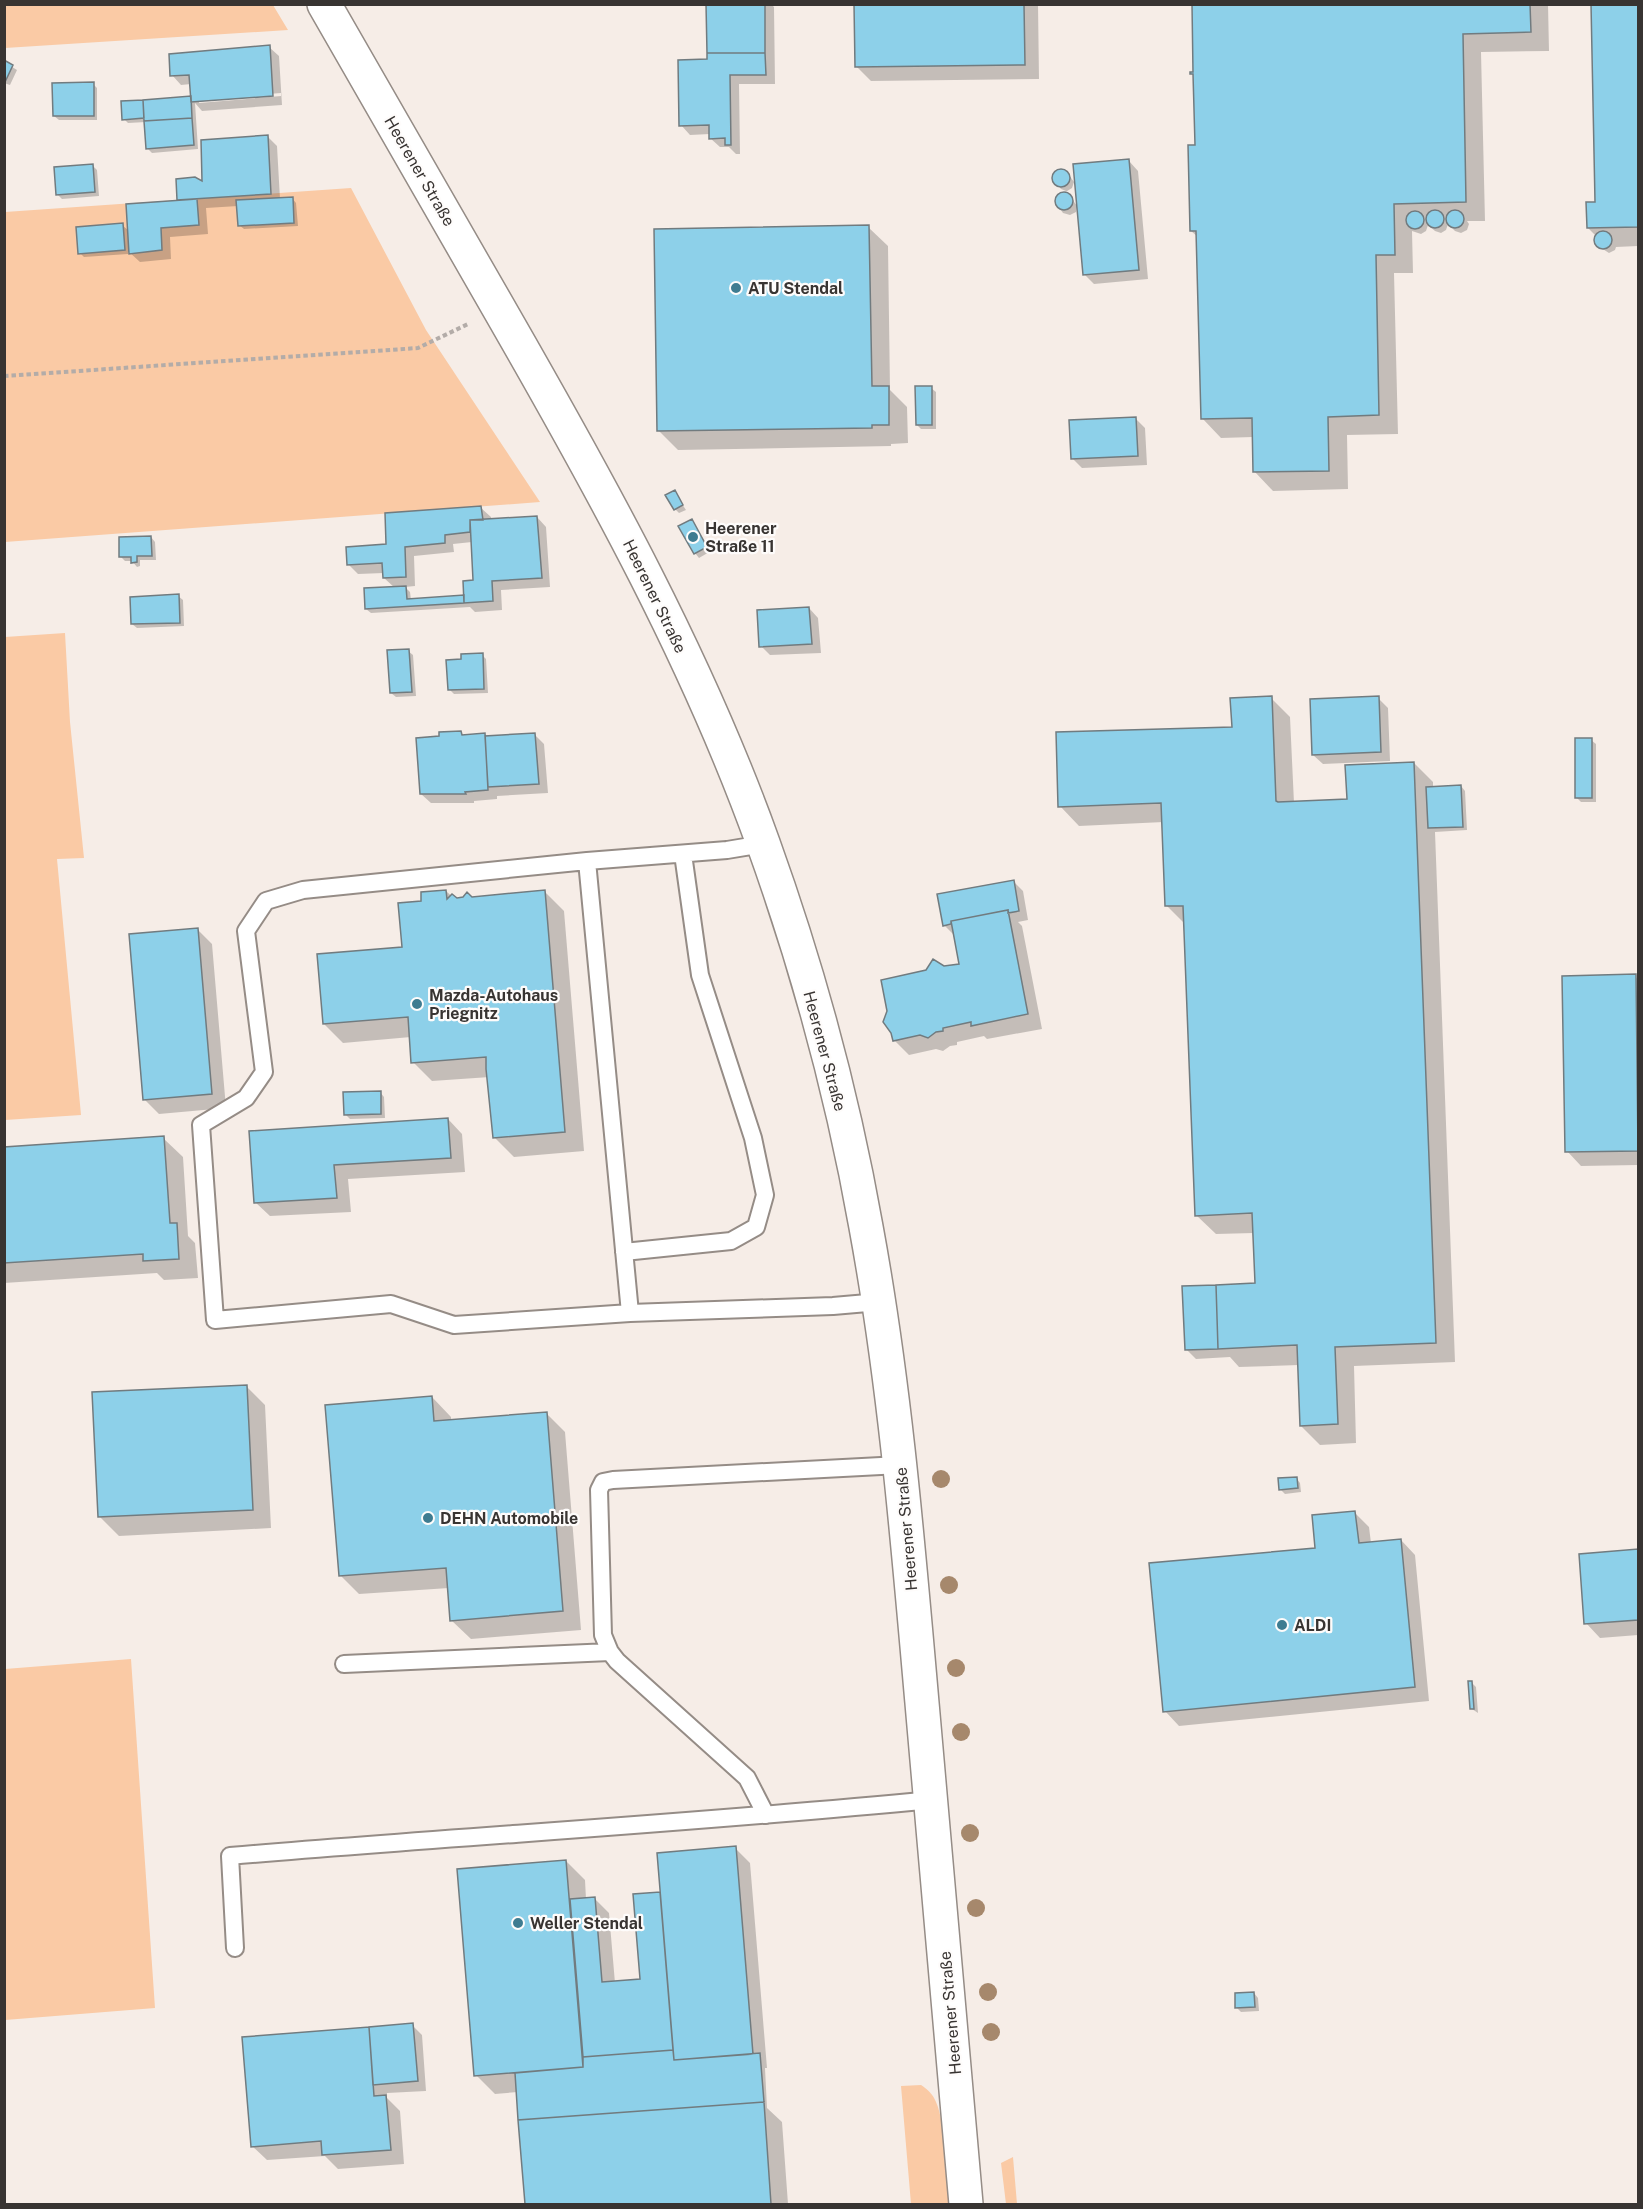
<svg xmlns="http://www.w3.org/2000/svg" width="1643" height="2209" viewBox="0 0 1643 2209" font-family="'Public Sans',sans-serif">
<rect width="100%" height="100%" fill="#f6ede7"/>
<!-- green -->
<path fill="#facaa5" d="M5,4L273,5L288,30L5,48Z
M351,188L426,330L540,502L5,542V212Z
M65,633L70,722L84,858L57,859L81,1115L5,1120V637Z
M131,1659L155,2008L5,2020V1669Z
M921,2085C927,2089 933,2094 936,2102C946,2124 946,2178 949,2204H911L901,2086Z
M1013,2157L1017,2204H1006L1001,2163Z"/>
<!-- shadow -->
<path fill="#0003" fill-rule="evenodd" d="M708,4H771L774,7L775,84H739L740,154H736L729,147H720L710,138V134L690,135L681,125L709,60Z
M855,4H1038L1039,79L871,81L856,66Z
M1193,4H1548L1549,51L1481,52L1485,221H1467L1469,224L1467,230L1461,233L1455,231L1448,224L1446,230L1441,233L1435,231L1428,225L1426,231L1421,234L1412,231L1413,273H1394L1398,434L1347,435L1348,489L1273,491L1254,471L1253,437L1221,438L1202,418L1198,237L1191,231L1196,147Z
M1592,4H1638V246L1616,247L1615,250L1609,253L1598,246L1595,241L1596,236L1588,228L1596,203Z
M269,47L279,56L282,105L202,111L195,103L198,149L152,153L148,149L146,122L128,123L124,119L192,98L191,84L181,85L172,75L189,52ZM281,93V96L199,103V100Z
M4,62L17,70L10,85L4,83Z
M93,84L97,88V120H59L54,116Z
M267,136L277,146L280,199L292,198L296,203L298,226L244,229L239,225L238,206L206,208L208,234L170,237L171,259L140,262L128,251V254L84,257L80,253L122,225L129,231L179,202L177,180L204,183Z
M1129,161L1138,171L1148,279L1094,284L1084,274Z
M92,165L97,170L99,196L62,199L57,194Z
M1060,169L1066,171L1074,182L1072,188L1064,193L1069,195L1077,206L1076,212L1070,215L1063,213L1055,202L1057,196L1066,191L1061,189L1053,179L1055,172Z
M868,227L888,246L890,390L907,407L908,443L891,444V446L678,450L658,430Z
M931,388L936,392V429H921L917,425Z
M1135,418L1145,428L1147,465L1082,468L1073,459Z
M674,492L686,510L679,513L675,509Z
M481,508L491,517V520L537,517L546,527L550,587L501,590L502,610L475,612L470,607L371,613L366,609L395,588L384,578V573L358,574L348,564L388,545ZM472,542L475,582L465,597L411,600L410,592L405,587L415,586L414,556L454,552L453,544Z
M691,521L711,551L699,558L695,553Z
M151,537L155,542L156,560H140V566L137,567L132,561H125L120,556Z
M178,596L183,600L184,626L137,628L132,624Z
M809,608L818,618L821,653L770,655L761,646Z
M408,651L413,655L416,696L396,697L391,693Z
M482,655L486,659L488,693L454,694L449,689L463,661Z
M1271,698L1290,717L1294,803L1348,801L1414,763L1433,782V788L1461,786L1465,791L1467,830L1435,832L1455,1362L1354,1366L1356,1443L1320,1445L1301,1426L1299,1365L1239,1367L1230,1357L1196,1359L1186,1349L1256,1285L1254,1233L1216,1234L1196,1215L1185,924L1167,906L1164,822L1079,826L1060,806L1233,728Z
M1378,698L1388,708L1390,761L1323,764L1313,755Z
M461,733L464,736L484,735L487,738L535,735L544,744L548,793L497,796V799L474,801V803H431L421,794L440,738Z
M1591,740L1596,744V802H1581L1577,798Z
M1013,881L1023,891L1028,920L1018,922L1022,926L1042,1029L987,1039L984,1036L957,1042V1045L950,1046L943,1051L936,1049L909,1055L894,1040L944,968L961,966L954,935L944,925Z
M446,891L456,900L545,892L564,911L584,1151L514,1157L494,1137L490,1077L432,1081L413,1062L411,1037L343,1043L324,1024L403,949L423,903Z
M197,929L212,944L226,1108L159,1114L145,1100Z
M1635,976L1638,980V1165L1581,1166L1567,1151Z
M380,1092L384,1097L385,1118L350,1119L346,1115Z
M448,1119L462,1134L465,1172L348,1179L351,1212L270,1216L255,1202L251,1132Z
M163,1138L183,1157L188,1236L195,1243L198,1278L164,1280L157,1273L4,1283V1148Z
M246,1386L265,1405L271,1528L119,1536L100,1517Z
M432,1397L451,1417V1421L546,1413L565,1432L581,1630L471,1639L451,1620L449,1588L359,1594L340,1575Z
M1296,1478L1300,1483L1301,1492L1285,1494L1280,1489Z
M1354,1512L1369,1527L1371,1543L1401,1540L1415,1555L1429,1701L1179,1726L1165,1711L1316,1549Z
M1638,1550V1635L1600,1638L1586,1623L1580,1555Z
M1471,1682L1476,1687L1478,1713L1472,1709Z
M735,1848L750,1863L767,2068H765L767,2108L782,2122L788,2204H526L518,2092L495,2094L476,2075L566,1861L585,1880L586,1899H595L609,1913L615,1983L642,1981L635,1895L662,1893Z
M1254,1993L1258,1998L1259,2011L1241,2012L1237,2008Z
M412,2025L422,2035L426,2091L387,2093V2098L400,2111L404,2164L338,2169L325,2156L267,2160L252,2146Z"/>
<!-- building -->
<path fill="#8dd0e9" stroke="#717b7f" stroke-width="1.5" d="M706,4H765V53H707Z
M854,4H1024L1025,65L855,67Z
M1192,4H1530L1531,32L1463,34L1466,202L1394,204L1395,255H1376L1379,415L1328,417L1329,471L1253,472L1252,418L1201,419L1196,231H1190L1188,145H1195L1193,74H1190V72H1193Z
M1591,4H1638V227L1587,228L1586,202H1595Z
M270,45L273,96L191,102L189,75L170,76L169,54Z
M707,53H765L766,75H730L731,145H725V138L709,139V125L679,126L678,60L707,59Z
M4,60L13,65L5,82L4,81Z
M94,82V116H53L52,83Z
M191,96L192,118L144,121L143,100Z
M143,100L144,118L122,120L121,101Z
M192,118L194,145L146,149L144,121Z
M268,135L271,194L177,200L176,179L195,177L202,181L201,140Z
M1129,159L1139,270L1083,275L1073,164Z
M93,164L95,192L56,195L54,167Z
M1052 178a9 9 0 1 1 18 0a9 9 0 1 1-18 0Z
M1055 201a9 9 0 1 1 18 0a9 9 0 1 1-18 0Z
M293,197L294,223L238,226L236,200Z
M197,199L199,225L161,228L162,250L129,254L126,204Z
M1446 219a9 9 0 1 1 18 0a9 9 0 1 1-18 0Z
M1426 219a9 9 0 1 1 18 0a9 9 0 1 1-18 0Z
M1406 220a9 9 0 1 1 18 0a9 9 0 1 1-18 0Z
M123,223L125,250L78,254L76,227Z
M869,225L872,386H889V425H872V428L657,431L654,229Z
M1594 240a9 9 0 1 1 18 0a9 9 0 1 1-18 0Z
M915,386H932V425H916Z
M1136,417L1138,456L1071,459L1069,420Z
M675,490L683,505L674,510L665,495Z
M481,506L483,520H470V532L445,535V543L405,547L406,577L383,578L382,563L347,565L346,547L386,544L385,513Z
M537,516L542,578L492,581L493,601L464,603L463,581L473,580L470,520Z
M692,519L707,547L694,554L678,526Z
M151,536L152,556H137V562L131,563V557H119V537Z
M406,586L407,599L464,595V603L365,609L364,588Z
M179,594L180,623L131,624L130,597Z
M809,607L812,644L759,647L757,610Z
M409,649L412,692L390,693L387,650Z
M483,653L484,689L448,690L446,660L461,659V654Z
M1272,696L1276,801L1278,802L1347,799L1345,765L1414,762L1436,1343L1335,1347L1338,1424L1300,1426L1297,1345L1218,1349L1216,1285L1255,1283L1252,1213L1195,1216L1183,906H1165L1161,803L1058,807L1056,732L1232,727L1230,698Z
M1379,696L1381,752L1312,755L1310,699Z
M461,731L462,735L485,733L488,790L465,792L466,794H420L416,738L439,736V732Z
M535,733L539,784L488,787L485,736Z
M1575,738H1592V798H1575Z
M1461,785L1463,827L1428,828L1426,787Z
M1014,880L1019,911L1008,913V910L951,921V924L943,926L937,894Z
M446,890L447,899L452,894L457,898L463,897L467,892L472,897L545,890L565,1132L493,1138L486,1069V1057L411,1063L408,1017L323,1024L317,954L402,947L398,903L421,901V892Z
M1008,910L1028,1014L971,1026V1022L943,1028V1031L936,1032L928,1038L920,1035L893,1041L891,1033L883,1022L887,1011L881,980L926,970L933,959L944,966L959,964L951,921Z
M198,928L212,1094L143,1100L129,934Z
M1636,974L1638,1151L1565,1152L1562,976Z
M381,1091V1114L344,1115L343,1092Z
M448,1118L451,1158L334,1165L337,1198L254,1203L249,1131Z
M164,1136L170,1223H177L179,1259L143,1261V1254L4,1263V1147Z
M1216,1285L1218,1349L1185,1350L1182,1286Z
M247,1385L253,1510L98,1517L92,1392Z
M432,1396L434,1421L547,1412L563,1611L450,1621L446,1568L339,1576L325,1405Z
M1297,1477L1298,1488L1279,1490L1278,1478Z
M1355,1511L1359,1543L1401,1539L1415,1687L1163,1712L1149,1563L1315,1548L1312,1515Z
M1638,1549V1620L1584,1624L1579,1554Z
M1468,1681H1472L1474,1709H1470Z
M736,1846L753,2054L674,2060L657,1853Z
M566,1860L583,2067L474,2076L457,1869Z
M660,1892L673,2050L583,2057L570,1899L595,1897L602,1982L640,1979L633,1894Z
M1254,1992L1255,2007L1235,2008V1993Z
M413,2023L418,2081L373,2085L369,2027Z
M369,2027L374,2096L386,2095L391,2150L322,2155L321,2141L251,2147L242,2037Z
M673,2050L674,2060L760,2053L764,2102L518,2120L515,2073L583,2067V2057Z
M764,2102L771,2204H525L518,2120Z"/>
<g fill="none" stroke-linecap="round" stroke-linejoin="round">
<!-- lane casing -->
<g stroke="#958c86" stroke-width="20">
<path id="lane" d="M763,844L727,850L587,861L303,890L266,901L246,931L264,1072L246,1098L201,1125L215,1320L391,1304L454,1325L630,1313L833,1306L879,1302
M587,861L630,1313
M624,1252L731,1241L756,1227L765,1195L753,1138L700,975L683,854
M344,1664L610,1652
M766,1815L747,1778L617,1661L610,1652L603,1635L599,1490L603,1482L613,1480L900,1465
M235,1948L230,1856C464,1836 697,1823 931,1800"/>
</g>
<!-- secondary casing -->
<g stroke="#958c86" stroke-width="36">
<path id="secondary" d="M324,4C384,109 444,214 505,319C602,488 697,659 763,843C808,968 843,1097 866,1227C895,1384 908,1544 922,1703C937,1870 952,2037 966,2204"/>
</g>
<!-- path -->
<path stroke="#b3aca8" stroke-width="4" stroke-dasharray="4.5 3" stroke-linecap="butt" d="M4,376L418,348L468,324"/>
<!-- lane -->
<use href="#lane" stroke="#fff" stroke-width="16"/>
<!-- secondary -->
<use href="#secondary" stroke="#fff" stroke-width="33"/>
</g>
<!-- trees -->
<g fill="#a6886c">
<circle cx="941" cy="1479" r="9"/>
<circle cx="949" cy="1585" r="9"/>
<circle cx="956" cy="1668" r="9"/>
<circle cx="961" cy="1732" r="9"/>
<circle cx="970" cy="1833" r="9"/>
<circle cx="976" cy="1908" r="9"/>
<circle cx="988" cy="1992" r="9"/>
<circle cx="991" cy="2032" r="9"/>
</g>
<!-- markers -->
<g fill="#3e7c91" stroke="#fefcfb" stroke-width="2">
<circle cx="736" cy="288" r="6"/>
<circle cx="693" cy="537" r="6"/>
<circle cx="417" cy="1004" r="6"/>
<circle cx="428" cy="1518" r="6"/>
<circle cx="1282" cy="1625" r="6"/>
<circle cx="518" cy="1923" r="6"/>
</g>
<g text-anchor="middle" stroke-width="4.5" stroke-linejoin="round" paint-order="stroke">
<!-- street labels -->
<g font-size="16" fill="#383432" stroke="#fefcfb">
<text transform="translate(420 171) rotate(60)" y="6">Heerener Straße</text>
<text transform="translate(655 596) rotate(64)" y="6">Heerener Straße</text>
<text transform="translate(825 1051) rotate(75)" y="6">Heerener Straße</text>
<text transform="translate(906 1529) rotate(-95)" y="6">Heerener Straße</text>
<text transform="translate(950 2013) rotate(-95)" y="6">Heerener Straße</text>
</g>
<!-- poi labels -->
<g font-size="16" font-weight="bold" fill="#383432" stroke="#fefcfb" text-anchor="start">
<text x="748" y="294">ATU Stendal</text>
<text x="705" y="534">Heerener<tspan x="705" dy="18">Straße 11</tspan></text>
<text x="429" y="1001">Mazda-Autohaus<tspan x="429" dy="18">Priegnitz</tspan></text>
<text x="440" y="1524">DEHN Automobile</text>
<text x="1294" y="1631">ALDI</text>
<text x="530" y="1929">Weller Stendal</text>
</g>
</g>
<!-- border -->
<rect width="1643" height="2209" fill="none" stroke="#383432" stroke-width="12"/>
</svg>
